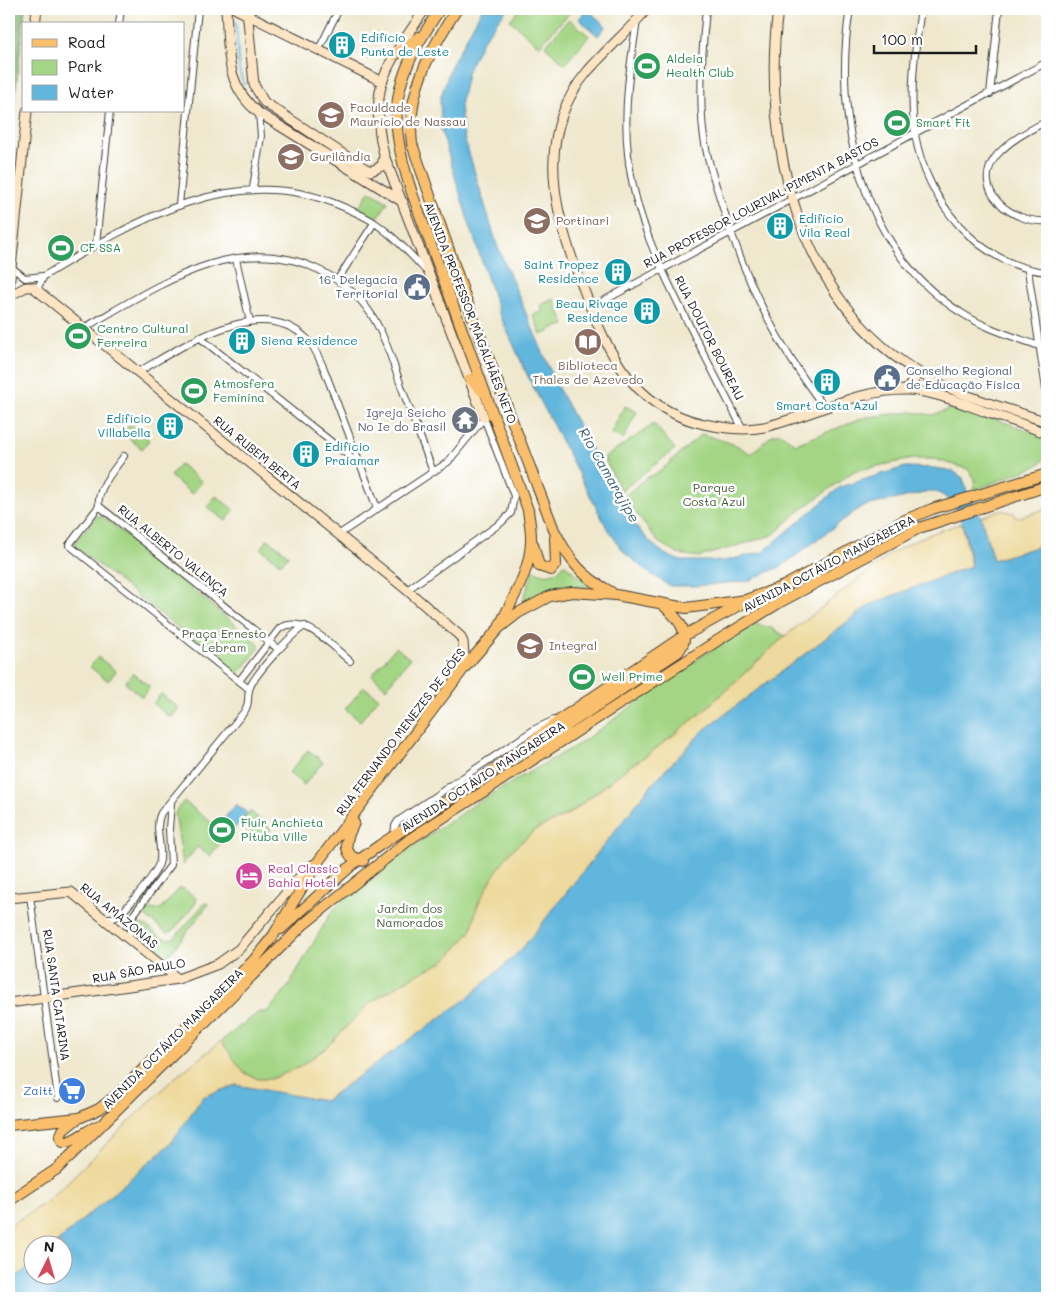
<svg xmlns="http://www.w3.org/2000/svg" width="1056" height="1307" viewBox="0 0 1056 1307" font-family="Mali,sans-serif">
<rect width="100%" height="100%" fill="#fff"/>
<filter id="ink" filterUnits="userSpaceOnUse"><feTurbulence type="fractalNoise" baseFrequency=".02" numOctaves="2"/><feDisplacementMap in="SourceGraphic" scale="10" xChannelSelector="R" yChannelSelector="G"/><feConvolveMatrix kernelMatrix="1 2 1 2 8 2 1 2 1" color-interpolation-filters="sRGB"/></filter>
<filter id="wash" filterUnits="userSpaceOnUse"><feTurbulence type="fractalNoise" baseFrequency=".0096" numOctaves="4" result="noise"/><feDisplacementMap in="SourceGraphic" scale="20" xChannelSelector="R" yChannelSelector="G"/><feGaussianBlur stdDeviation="1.12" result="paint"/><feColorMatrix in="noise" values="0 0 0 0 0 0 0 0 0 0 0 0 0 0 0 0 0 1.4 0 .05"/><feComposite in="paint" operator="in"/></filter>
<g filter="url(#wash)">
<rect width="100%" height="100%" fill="#efe8ce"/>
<!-- green -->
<path fill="#a3d584" stroke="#607850" d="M520,9H573L539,46L510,20Z
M569,19L589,36L565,64L545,46Z
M369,191L388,202L377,219L359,208Z
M554,299L565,325L550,329L551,331L541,335L533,315L543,311L540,305Z
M625,406L637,412L623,439L611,433Z
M962,408L1039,434L1047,440V457L1037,466L975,490L974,479L968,469L934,459H912L854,471L798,512L773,535L699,557L678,554L658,542L624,497L644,479L659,472L702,434L736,445L751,454L772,435L780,433L796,444L866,417L912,412L932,415L951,409Z
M130,424L149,440L142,449L123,433Z
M654,424L675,449L621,491L604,458Z
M180,464L202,482L192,494L170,476Z
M216,496L234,510L226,521L207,507Z
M102,516L259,644V648L238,675L73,545L96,517Z
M268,539L289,555L281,564L261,549Z
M564,564L591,587L554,588L522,602L534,570C546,577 555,576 564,564Z
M757,624L771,628L785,636L700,714L649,754L627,768L570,813L535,830L519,844L478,904L471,931L454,951L443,962L412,977L370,1003L326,1048L300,1067L271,1079H258L244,1073L221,1041L259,1012H267L287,988L332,911L366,878L484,798L579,744L735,633Z
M396,647L410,659L386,688L372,675Z
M98,657L116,671L108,681L90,667Z
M133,673L150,687L142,697L125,683Z
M364,687L379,698L360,721L345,709Z
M161,694L179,708L171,718L153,704Z
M308,750L323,762L304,785L289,773Z
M184,801L227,835L210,856L197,847L183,865L175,813Z
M250,811L271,829L261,841L239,824Z
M180,888L184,889L196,898V903L173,931L167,933L141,913V911L161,909Z
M205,903L209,904L165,960L133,935L134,929L139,924C155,926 156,942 174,938Z"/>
<!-- forest -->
<path fill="#82b672" stroke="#4f6947" d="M9,9H25L13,114L9,115Z"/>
<!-- sand -->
<path fill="#eeda9e" stroke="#857b5d" d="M1047,509V544L993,560L981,517L1000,510L1014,513L1016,518Z
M962,523L971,566L871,604L704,730L653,783L521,950L469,997L324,1101L236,1085L203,1097L170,1144L55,1244H32V1264L9,1283V1226L48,1201L171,1081L221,1041L244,1073L258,1079H271L300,1067L326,1048L370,1003L412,977L443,962L454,951L471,931L478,904L494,875L510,852L535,830L571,813L627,768L649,754L700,714L785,636L893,552L927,535Z"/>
<!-- water -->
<path fill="#60b6dd" stroke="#3e697c" d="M482,9H507L482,41L468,70L460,106L464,137L497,245L558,388L628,517L650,542L666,555L681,561H724L763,552L840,487L905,467L934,468L953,471L963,478L967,492L981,517L993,560L1047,544V1298H9V1283L32,1264V1274H62V1244H55L170,1144L203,1097L236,1085L325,1101L469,997L521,950L653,783L704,730L871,604L971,566C966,539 964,500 933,491L861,507L782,566L748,581L695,586H670L646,571L623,551L607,528L530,381L499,313L467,217L441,130L440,99L451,66Z
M587,9L606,26L598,36L579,19Z
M236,804L247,813L230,834L219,825Z"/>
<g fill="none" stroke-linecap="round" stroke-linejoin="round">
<!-- stream -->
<path stroke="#60b6dd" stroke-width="2" d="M236,22L239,70L244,85"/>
</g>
</g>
<g filter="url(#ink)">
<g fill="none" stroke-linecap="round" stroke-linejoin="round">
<!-- street casing -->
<g stroke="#3c3b37" stroke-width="8">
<path id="street" d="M706,9C702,49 699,90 703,130C706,157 715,182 723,208C747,284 776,343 824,407
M850,9C832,117 861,250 960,312C984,328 1012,336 1039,346H1047
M921,9C915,49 909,93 915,134C926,201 978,265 1047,272
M637,21C630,65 623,109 628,154C634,215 660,267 687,321C706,358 724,394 743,429
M119,24L121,9
M319,49L339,9
M990,94L999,9
M1047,121C1030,130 1010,140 997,155C968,190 1013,224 1047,221
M253,188L261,136L259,113
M179,205L198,9
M96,244L110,111
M236,259L250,322
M11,267L25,278L43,276
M1028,270L1047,396
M338,279L374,223
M41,293L38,287L44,276C133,222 235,159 341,206C353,211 365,216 375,223C395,237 411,255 428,273
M592,307L1047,62
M84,328C155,288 237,229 319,270C340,280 358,294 371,314C384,334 391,357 399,380C410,411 422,441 433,472
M199,337L358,463
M138,372C182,347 260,293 307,339C315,347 319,358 324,369L377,508
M124,456C115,469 96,489 99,506L278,649
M99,506L69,545L249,689
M338,535L448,462L484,418
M407,590L502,522L511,513L514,496L484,418
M239,681L280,628C305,614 332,646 350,661
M394,835L395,826L398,821L535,729L554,720
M30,896L58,1098
M103,918H114L121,914C131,902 158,874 160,860C162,845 154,827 161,813L244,712C250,704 247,699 249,690C252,677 292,633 305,626
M129,940L131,918L171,865L169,829L171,803"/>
</g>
<!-- secondary casing -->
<g stroke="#3c3b37" stroke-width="11">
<path id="secondary" d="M226,9C229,50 224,85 259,113L403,202
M236,9L381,81
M247,9L254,85L264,102L366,169L371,171L382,166L384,155
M425,9C388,65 367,84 384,155L484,418
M647,9C628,31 606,50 587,72C540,128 550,196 573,261C600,332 621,406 704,424C724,428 744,431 764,427C812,416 857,389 907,390C934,391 961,403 986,412C1006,419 1028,425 1047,434
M778,9C761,142 799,304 923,375C962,397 1006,408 1047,422
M35,24L37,9
M9,288L27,111
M9,296L26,287H33L407,590L460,636L463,642L465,667
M906,390L915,379L912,368
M9,898L71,892L178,979
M9,1003L178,979L218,964L239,949L308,867L317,863"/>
</g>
<!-- primary casing -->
<g stroke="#3c3b37" stroke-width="12">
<path id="primary" d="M440,9C393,79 385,112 412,193L528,510C529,519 531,528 531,537C532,568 513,598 500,625
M457,9C430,50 406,93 412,144L467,302L554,530C570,561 580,575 611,592
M395,55L419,37
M470,379L486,395
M533,544L539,566L551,570L556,564L555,538
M544,748L569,724L678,652C693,634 678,618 663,605
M354,823C349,834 342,845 351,856L363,861
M281,929L352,865L380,845L494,770L565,716L685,635L742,604
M78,1118L63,1130L60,1137L63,1142C73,1144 89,1127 103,1124
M9,1125L79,1118L99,1109L118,1094L254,960L273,936L317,863L465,667L499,628L518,613L550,596L572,592L616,595L686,608L746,600L784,586L905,520L932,509L1047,474
M9,1201L57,1169L304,924L410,839L720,639L782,601L919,528L1047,486"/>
</g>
<!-- street -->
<use href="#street" stroke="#fff" stroke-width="6"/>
<!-- secondary -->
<use href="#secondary" stroke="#fde5c4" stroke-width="9"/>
<!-- primary -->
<use href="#primary" stroke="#f9bf6c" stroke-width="10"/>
</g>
</g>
<!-- icons -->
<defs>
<g id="building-disc" transform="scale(1.4375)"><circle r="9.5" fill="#0f9aa8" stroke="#fff"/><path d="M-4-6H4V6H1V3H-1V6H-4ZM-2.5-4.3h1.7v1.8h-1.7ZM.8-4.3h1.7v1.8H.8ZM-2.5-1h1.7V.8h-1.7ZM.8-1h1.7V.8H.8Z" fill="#fff"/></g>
<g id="stadium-disc" transform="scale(1.4375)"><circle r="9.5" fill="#2e9e5b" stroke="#fff"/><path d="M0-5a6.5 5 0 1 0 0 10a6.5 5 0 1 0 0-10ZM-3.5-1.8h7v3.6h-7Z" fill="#fff"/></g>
<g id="university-disc" transform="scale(1.4375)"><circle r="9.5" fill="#8d6e63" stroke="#fff"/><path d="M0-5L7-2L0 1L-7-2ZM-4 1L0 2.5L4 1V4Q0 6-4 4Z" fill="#fff"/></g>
<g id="school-disc" transform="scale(1.4375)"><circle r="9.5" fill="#8d6e63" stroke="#fff"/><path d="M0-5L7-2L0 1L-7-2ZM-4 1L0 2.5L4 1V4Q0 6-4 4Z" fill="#fff"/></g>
<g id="civic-disc" transform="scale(1.4375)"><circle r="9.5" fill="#5c6f8a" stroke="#fff"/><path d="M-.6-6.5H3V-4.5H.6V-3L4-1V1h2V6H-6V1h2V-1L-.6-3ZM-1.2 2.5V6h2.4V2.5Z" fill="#fff"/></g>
<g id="library-disc" transform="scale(1.4375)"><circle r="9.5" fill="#8d6e63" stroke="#fff"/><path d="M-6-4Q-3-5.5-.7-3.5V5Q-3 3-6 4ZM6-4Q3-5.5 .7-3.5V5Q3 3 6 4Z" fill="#fff"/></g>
<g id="temple-disc" transform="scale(1.4375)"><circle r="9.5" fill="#6b7280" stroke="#fff"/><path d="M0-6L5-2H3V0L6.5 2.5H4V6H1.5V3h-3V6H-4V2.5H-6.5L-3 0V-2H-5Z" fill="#fff"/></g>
<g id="hotel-disc" transform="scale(1.4375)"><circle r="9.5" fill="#d1479c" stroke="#fff"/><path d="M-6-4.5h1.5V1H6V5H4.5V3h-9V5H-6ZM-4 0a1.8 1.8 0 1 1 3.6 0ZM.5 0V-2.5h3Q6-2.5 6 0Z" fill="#fff"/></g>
<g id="supermarket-disc" transform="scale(1.4375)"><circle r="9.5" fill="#3f7fe0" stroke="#fff"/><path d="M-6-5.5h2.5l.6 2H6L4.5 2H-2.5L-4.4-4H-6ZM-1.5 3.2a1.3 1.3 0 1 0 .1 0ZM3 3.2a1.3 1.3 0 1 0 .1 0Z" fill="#fff"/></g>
</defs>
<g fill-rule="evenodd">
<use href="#building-disc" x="342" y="45"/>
<use href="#stadium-disc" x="647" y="66"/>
<use href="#university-disc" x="331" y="115"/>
<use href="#stadium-disc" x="897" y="123"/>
<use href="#school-disc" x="291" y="157"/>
<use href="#school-disc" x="537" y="221"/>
<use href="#building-disc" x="780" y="226"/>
<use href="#stadium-disc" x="61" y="248"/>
<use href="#building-disc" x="618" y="272"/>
<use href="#civic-disc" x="417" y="287"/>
<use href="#building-disc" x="647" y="311"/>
<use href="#stadium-disc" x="78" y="336"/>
<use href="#building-disc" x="242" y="341"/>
<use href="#library-disc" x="588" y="342"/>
<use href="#civic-disc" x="887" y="378"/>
<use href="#building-disc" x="827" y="382"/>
<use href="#stadium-disc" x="194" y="391"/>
<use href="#temple-disc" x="465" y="420"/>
<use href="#building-disc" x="170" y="426"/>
<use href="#building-disc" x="306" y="454"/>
<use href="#school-disc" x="530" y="646"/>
<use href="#stadium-disc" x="582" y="677"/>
<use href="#stadium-disc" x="222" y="830"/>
<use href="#hotel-disc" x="249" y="876"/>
<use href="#supermarket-disc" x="72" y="1091"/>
</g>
<g text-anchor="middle" stroke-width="5" stroke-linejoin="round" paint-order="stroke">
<!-- culture labels -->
<g font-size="12" fill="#0d838f" stroke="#fff" text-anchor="start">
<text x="361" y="42">Edifício<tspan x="361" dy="14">Punta de Leste</tspan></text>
<text x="799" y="223">Edifício<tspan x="799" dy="14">Vila Real</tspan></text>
<text x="599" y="269" text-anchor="end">Saint Tropez<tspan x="599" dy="14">Residence</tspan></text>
<text x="628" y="308" text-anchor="end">Beau Rivage<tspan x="628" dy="14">Residence</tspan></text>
<text x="261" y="345">Siena Residence</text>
<text x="827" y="410" text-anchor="middle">Smart Costa Azul</text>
<text x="151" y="423" text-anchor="end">Edifício<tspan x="151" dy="14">Villabella</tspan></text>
<text x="325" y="451">Edifício<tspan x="325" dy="14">Praiamar</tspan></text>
</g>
<!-- leisure labels -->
<g font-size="12" fill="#27864d" stroke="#fff" text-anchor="start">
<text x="666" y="63">Aldeia<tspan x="666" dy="14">Health Club</tspan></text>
<text x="916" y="127">Smart Fit</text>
<text x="80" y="252">CF SSA</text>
<text x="97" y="333">Centro Cultural<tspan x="97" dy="14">Ferreira</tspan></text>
<text x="213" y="388">Atmosfera<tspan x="213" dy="14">Feminina</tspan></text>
<text x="601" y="681">Well Prime</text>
<text x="241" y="827">Fluir Anchieta<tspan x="241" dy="14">Pituba Ville</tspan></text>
</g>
<!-- education labels -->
<g font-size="12" fill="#785e54" stroke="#fff" text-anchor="start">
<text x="350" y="112">Faculdade<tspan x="350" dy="14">Maurício de Nassau</tspan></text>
<text x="310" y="161">Gurilândia</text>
<text x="556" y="225">Portinari</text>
<text x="588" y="370" text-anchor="middle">Biblioteca<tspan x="588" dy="14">Thales de Azevedo</tspan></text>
<text x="549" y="650">Integral</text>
</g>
<!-- street labels -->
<g font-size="12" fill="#1c1c1c" stroke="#fff">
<text transform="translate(761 203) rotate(-28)" y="4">RUA PROFESSOR LOURIVAL PIMENTA BASTOS</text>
<text transform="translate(470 313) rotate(69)" y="4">AVENIDA PROFESSOR MAGALHÃES NETO</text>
<text transform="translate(709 338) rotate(63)" y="4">RUA DOUTOR BOUREAU</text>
<text transform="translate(257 453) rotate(39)" y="4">RUA RUBEM BERTA</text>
<text transform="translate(173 551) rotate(39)" y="4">RUA ALBERTO VALENÇA</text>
<text transform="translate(829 564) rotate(-28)" y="4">AVENIDA OCTÁVIO MANGABEIRA</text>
<text transform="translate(401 732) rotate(-53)" y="4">RUA FERNANDO MENEZES DE GÓES</text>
<text transform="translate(483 777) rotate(-33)" y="4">AVENIDA OCTÁVIO MANGABEIRA</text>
<text transform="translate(119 916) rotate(39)" y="4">RUA AMAZONAS</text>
<text transform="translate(139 971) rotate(-10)" y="4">RUA SÃO PAULO</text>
<text transform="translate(56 995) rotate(82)" y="4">RUA SANTA CATARINA</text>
<text transform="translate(173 1039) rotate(-45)" y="4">AVENIDA OCTÁVIO MANGABEIRA</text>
</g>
<!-- service labels -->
<g font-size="12" fill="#4e5e75" stroke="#fff" text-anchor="end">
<text x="398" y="284">16ª Delegacia<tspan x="398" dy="14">Territorial</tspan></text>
<text x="906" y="375" text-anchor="start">Conselho Regional<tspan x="906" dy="14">de Educação Física</tspan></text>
</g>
<!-- worship labels -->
<g font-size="12" fill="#5b616d" stroke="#fff" text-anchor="end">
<text x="446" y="417">Igreja Seicho<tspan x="446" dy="14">No Ie do Brasil</tspan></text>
</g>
<!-- park labels -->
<g font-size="12" fill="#4b5d40" stroke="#fff">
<text x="714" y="492">Parque<tspan x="714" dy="14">Costa Azul</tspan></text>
<text x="224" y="638">Praça Ernesto<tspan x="224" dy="14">Lebram</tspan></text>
<text x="410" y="913">Jardim dos<tspan x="410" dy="14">Namorados</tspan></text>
</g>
<!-- hotel labels -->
<g font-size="12" fill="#b23c85" stroke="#fff" text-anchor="start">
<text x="268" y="873">Real Classic<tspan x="268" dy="14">Bahia Hotel</tspan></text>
</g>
<!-- shop labels -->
<g font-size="12" fill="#366cbe" stroke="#fff" text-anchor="end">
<text x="53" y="1095">Zaitt</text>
</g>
<!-- water labels -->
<g font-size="14" font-style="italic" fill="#3b6173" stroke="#fff">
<text transform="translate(609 475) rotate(60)" y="5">Rio Camarajipe</text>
</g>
</g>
<!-- margin -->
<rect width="1056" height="1307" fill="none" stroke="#fff" stroke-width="30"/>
<!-- legend -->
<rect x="22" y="22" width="162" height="90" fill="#ffffff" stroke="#a4a4a4"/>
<rect x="32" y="39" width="25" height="8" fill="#f9bf6c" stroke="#a4a4a4"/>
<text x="68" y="48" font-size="15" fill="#1c1c1c">Road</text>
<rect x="32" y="60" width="25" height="15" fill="#a3d584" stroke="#a4a4a4"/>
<text x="68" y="72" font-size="15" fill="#1c1c1c">Park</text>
<rect x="32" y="85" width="25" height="15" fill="#60b6dd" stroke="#a4a4a4"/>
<text x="68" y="98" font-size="15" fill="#1c1c1c">Water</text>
<!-- north arrow -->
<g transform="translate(48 1260) rotate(5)"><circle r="24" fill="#ffffff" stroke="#a4a4a4"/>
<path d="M0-4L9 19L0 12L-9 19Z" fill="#d1495b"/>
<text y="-8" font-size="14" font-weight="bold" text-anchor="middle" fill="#1c1c1c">N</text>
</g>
<!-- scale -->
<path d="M874 45v8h102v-8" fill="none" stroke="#1c1c1c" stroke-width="2.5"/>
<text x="881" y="45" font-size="15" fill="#1c1c1c" stroke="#ffffff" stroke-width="4" paint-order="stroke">100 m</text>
</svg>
